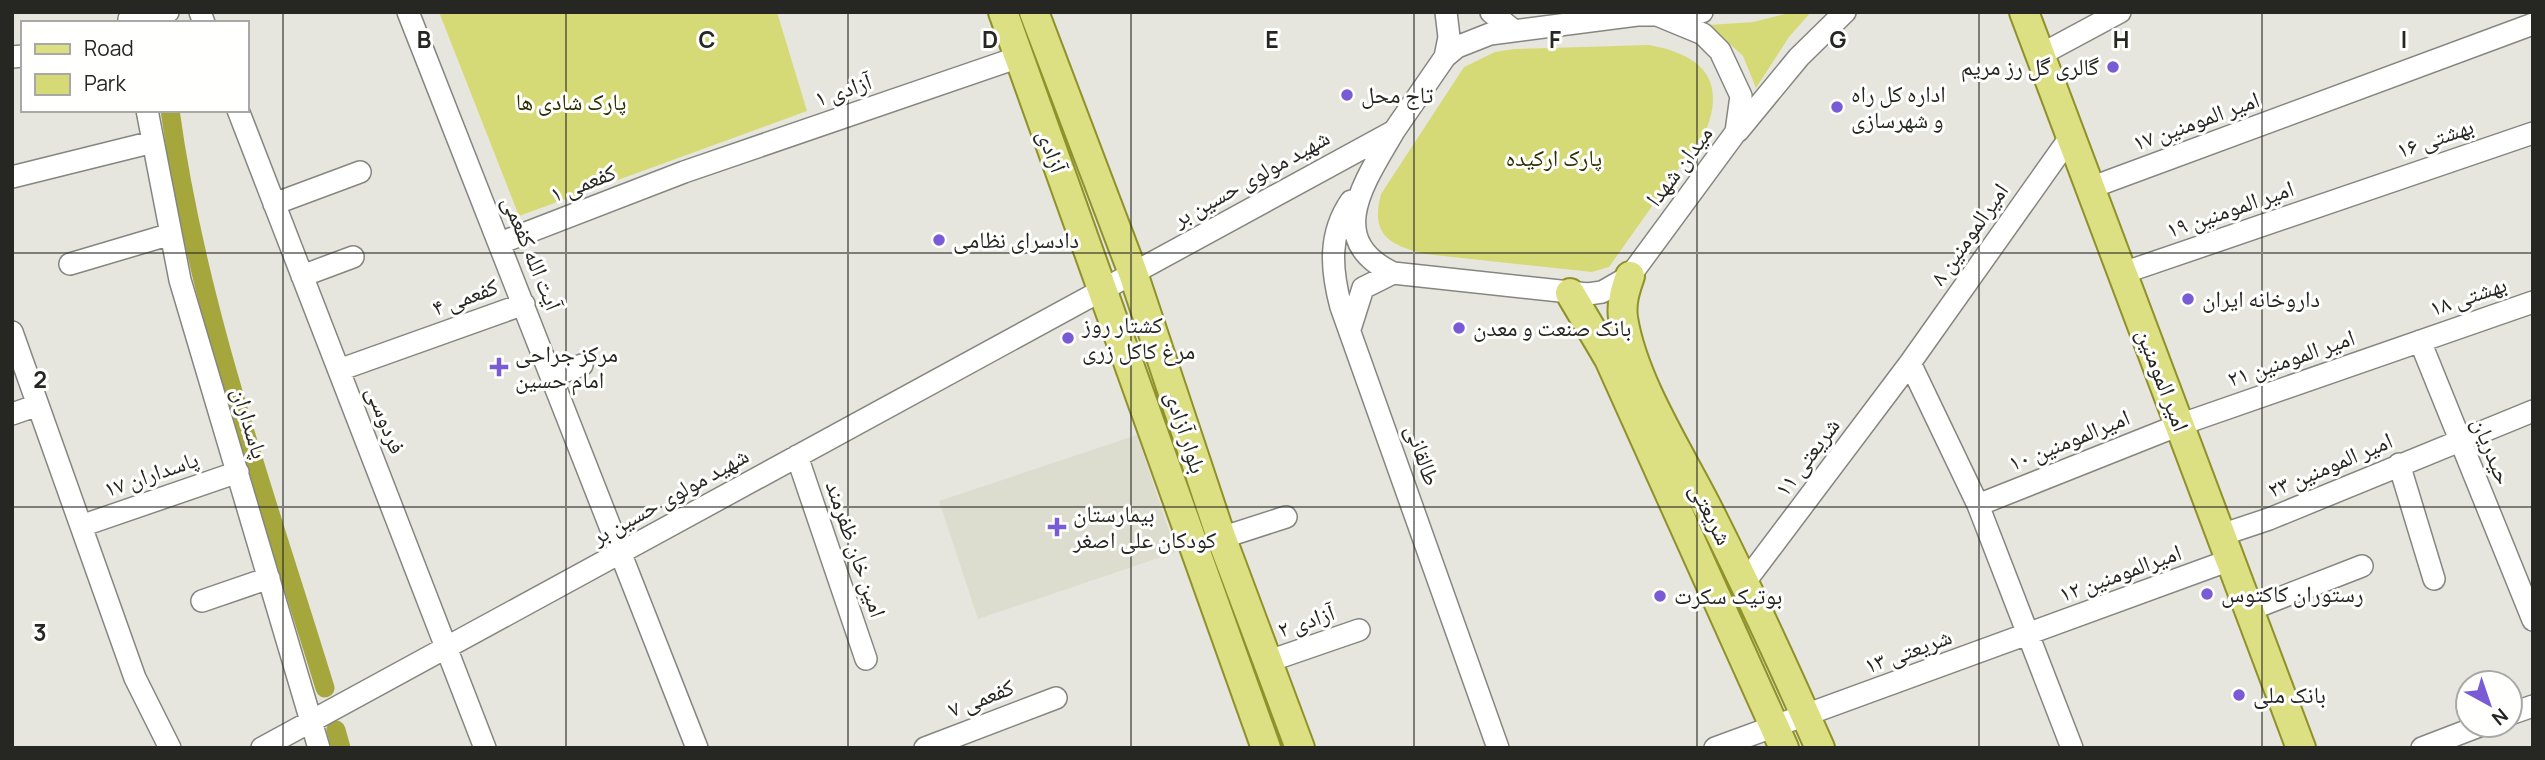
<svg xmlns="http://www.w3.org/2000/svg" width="2545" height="760" viewBox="0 0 2545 760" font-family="Manrope,'Noto Naskh Arabic',sans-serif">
<rect width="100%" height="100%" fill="#e6e6df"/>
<!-- built -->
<path fill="#dcddcf" d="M1137,435L1176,552L978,619L939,501Z"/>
<!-- green -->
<path fill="#d6da76" d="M439,12H777L807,111L519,216Z
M1793,12H1811L1789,37L1756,88L1743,56L1709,25L1753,22Z
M1649,45C1699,54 1727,77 1706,130L1609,267L1592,272L1425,254C1389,245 1370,235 1381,194L1464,67L1495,52L1514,49Z"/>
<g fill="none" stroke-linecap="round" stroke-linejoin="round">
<!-- canal -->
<path stroke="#a5a73d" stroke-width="19" d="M170,110C197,308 267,498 325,688
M336,730L341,748"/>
<!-- minor casing -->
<g stroke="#868680" stroke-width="24">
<path id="minor" d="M200,12L204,23
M408,12L697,748
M1491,12L1513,30
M1666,15L1702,12
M129,19L168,12
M2040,55L2120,12
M12,57L23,56
M1445,57L1449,37L1446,12
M147,110L180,280L319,748
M238,110L485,748
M1738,131L1799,57L1845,12
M12,177L153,142
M2090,188L2533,24
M1351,201C1328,234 1331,270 1341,307L1498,748
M274,204L360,172
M500,243L684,172L1019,57
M70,264L171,234
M2123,273L2533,133
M302,276L353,257
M1350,329L1363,288L1393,273
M12,332L135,678L170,748
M2420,341L2533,620
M1910,363L1978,505L2072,748
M339,370L524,304
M553,376L582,365
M12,414L38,405
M797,456L866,659
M2399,464L2434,579
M1978,505L2179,425L2533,302
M81,526L238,472
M2221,535L2269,519L2533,411
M1221,538L1286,517
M1745,582L1910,363L2071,136
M202,601L269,578
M2249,610L2362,566
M1269,661L1359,630
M2510,714L2533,706
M262,748L1394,131L1445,57L1457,47L1490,34L1637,15H1657L1703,34L1720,51L1741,96L1736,132L1630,276L1602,292L1588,294L1393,273C1322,239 1366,180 1394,131
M925,748L1056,698
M1715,748L2230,560
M2422,748L2482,725"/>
</g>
<!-- major casing -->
<g stroke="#8f912b" stroke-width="32">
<path id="major" d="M1003,12L1266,748
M1034,12L1133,273L1220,534L1300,748
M2024,12L2301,748
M1630,276C1625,290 1621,303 1623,318C1633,381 1678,450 1707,507C1747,586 1784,667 1820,748
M1570,293L1609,359L1784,748"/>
</g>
<!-- minor -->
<use href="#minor" stroke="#fff" stroke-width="21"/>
<!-- major -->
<use href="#major" stroke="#dddf83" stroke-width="28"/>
</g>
<!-- grid -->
<path fill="none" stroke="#262623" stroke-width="2" stroke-opacity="0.55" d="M283,12V748M566,12V748M848,12V748M1131,12V748M1414,12V748M1697,12V748M1979,12V748M2262,12V748M12,253H2533M12,507H2533"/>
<!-- markers -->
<g fill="#795bd6" stroke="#fffffe" stroke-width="2.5">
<circle cx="2113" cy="67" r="7"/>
<circle cx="1347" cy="95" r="7"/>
<circle cx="1837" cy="107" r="7"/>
<circle cx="939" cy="240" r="7"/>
<circle cx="2188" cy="299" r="7"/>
<circle cx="1459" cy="328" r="7"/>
<circle cx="1068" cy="338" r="7"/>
<path d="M495.5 356.5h7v7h7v7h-7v7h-7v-7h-7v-7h7z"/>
<path d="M1053.5 516.5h7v7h7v7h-7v7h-7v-7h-7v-7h7z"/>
<circle cx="2207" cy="594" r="7"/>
<circle cx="1660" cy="596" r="7"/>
<circle cx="2239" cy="695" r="7"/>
</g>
<g text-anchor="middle" stroke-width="6" stroke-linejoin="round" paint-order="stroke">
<!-- poi labels -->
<g font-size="23" fill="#262623" stroke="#fffffe" text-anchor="start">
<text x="2099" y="75" text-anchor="end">گالری گل رز مریم</text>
<text x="1851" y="102">اداره کل راه<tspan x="1851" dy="26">و شهرسازی</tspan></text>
<text x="1361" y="103">تاج محل</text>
<text x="953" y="248">دادسرای نظامی</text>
<text x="2202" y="307">داروخانه ایران</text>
<text x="1082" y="333">کشتار روز<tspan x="1082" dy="26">مرغ کاکل زری</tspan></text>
<text x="1473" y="336">بانک صنعت و معدن</text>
<text x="515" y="362">مرکز جراحی<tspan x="515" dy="26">امام حسین</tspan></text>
<text x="1073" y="522">بیمارستان<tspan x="1073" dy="26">کودکان علی اصغر</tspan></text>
<text x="2221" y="602">رستوران کاکتوس</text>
<text x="1674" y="604">بوتیک سکرت</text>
<text x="2253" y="703">بانک ملی</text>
</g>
<!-- street labels -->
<g font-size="23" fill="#262623" stroke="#fffffe">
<text transform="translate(843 90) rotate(-19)" y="8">آزادی ۱</text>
<text transform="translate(2196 121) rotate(-20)" y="8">امیر المومنین ۱۷</text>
<text transform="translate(2435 138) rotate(-19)" y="8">بهشتی ۱۶</text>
<text transform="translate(1052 151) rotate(70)" y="8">آزادی</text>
<text transform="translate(1679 166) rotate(-53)" y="8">میدان شهدا</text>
<text transform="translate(1251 178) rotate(-29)" y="8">شهید مولوی حسین بر</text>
<text transform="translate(583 183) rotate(-21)" y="8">کفعمی ۱</text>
<text transform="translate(2230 209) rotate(-19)" y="8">امیر المومنین ۱۹</text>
<text transform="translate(1969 234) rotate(-55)" y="8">امیرالمومنین ۸</text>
<text transform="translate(532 253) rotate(68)" y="8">آیت الله کفعمی</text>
<text transform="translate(2468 296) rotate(-19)" y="8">بهشتی ۱۸</text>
<text transform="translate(465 297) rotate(-20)" y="8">کفعمی ۴</text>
<text transform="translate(2291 358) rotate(-19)" y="8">امیر المومنین ۲۱</text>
<text transform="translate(2163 380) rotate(69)" y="8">امیر المومنین</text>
<text transform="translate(386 420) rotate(69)" y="8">فردوسی</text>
<text transform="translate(250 423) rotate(73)" y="8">پاسداران</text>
<text transform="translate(1186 432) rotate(72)" y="8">بلوار آزادی</text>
<text transform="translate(2069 440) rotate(-22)" y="8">امیرالمومنین ۱۰</text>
<text transform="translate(2492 451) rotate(68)" y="8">حیدریان</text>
<text transform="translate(1423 455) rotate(71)" y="8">طالقانی</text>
<text transform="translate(1807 457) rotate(-53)" y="8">شریعتی ۱۱</text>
<text transform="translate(2330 465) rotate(-23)" y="8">امیر المومنین ۲۳</text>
<text transform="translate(151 474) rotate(-19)" y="8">پاسداران ۱۷</text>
<text transform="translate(670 496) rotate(-29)" y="8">شهید مولوی حسین بر</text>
<text transform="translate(1711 514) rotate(63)" y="8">شریعتی</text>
<text transform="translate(856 549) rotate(71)" y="8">امین خان ظفرمند</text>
<text transform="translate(2120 573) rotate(-20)" y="8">امیرالمومنین ۱۲</text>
<text transform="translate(1306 621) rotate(-19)" y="8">آزادی ۲</text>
<text transform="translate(1908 651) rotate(-20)" y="8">شریعتی ۱۳</text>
<text transform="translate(981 698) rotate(-21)" y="8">کفعمی ۷</text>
</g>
<!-- park labels -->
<g font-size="23" fill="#2e2e01" stroke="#fffffe">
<text x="571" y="110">پارک شادی ها</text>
<text x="1554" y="166">پارک ارکیده</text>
</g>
</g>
<g font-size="23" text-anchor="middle" font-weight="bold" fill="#262623" stroke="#fffffe" stroke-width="6" stroke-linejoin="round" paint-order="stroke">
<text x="424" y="48">B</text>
<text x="707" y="48">C</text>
<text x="990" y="48">D</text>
<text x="1272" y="48">E</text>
<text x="1555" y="48">F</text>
<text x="1838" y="48">G</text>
<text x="2121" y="48">H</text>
<text x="2404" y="48">I</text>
<text x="40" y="388">2</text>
<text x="40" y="641">3</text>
</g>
<!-- border -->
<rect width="2545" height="760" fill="none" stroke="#262623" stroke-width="28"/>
<!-- legend -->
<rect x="21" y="21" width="228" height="91" fill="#fffffe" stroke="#a8a8a6" stroke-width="2"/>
<rect x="35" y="44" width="35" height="10" fill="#dddf83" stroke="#a8a8a6" stroke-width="2"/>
<text x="84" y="56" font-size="21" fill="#262623">Road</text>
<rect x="35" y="74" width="35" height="21" fill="#d6da76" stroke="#a8a8a6" stroke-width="2"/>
<text x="84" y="91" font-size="21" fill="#262623">Park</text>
<!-- north arrow -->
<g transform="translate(2489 704) rotate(140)"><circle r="33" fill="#fffffe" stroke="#a8a8a6" stroke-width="2"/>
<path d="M0-5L12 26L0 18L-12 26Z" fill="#795bd6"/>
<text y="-10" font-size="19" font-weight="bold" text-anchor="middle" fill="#262623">N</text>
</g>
</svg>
